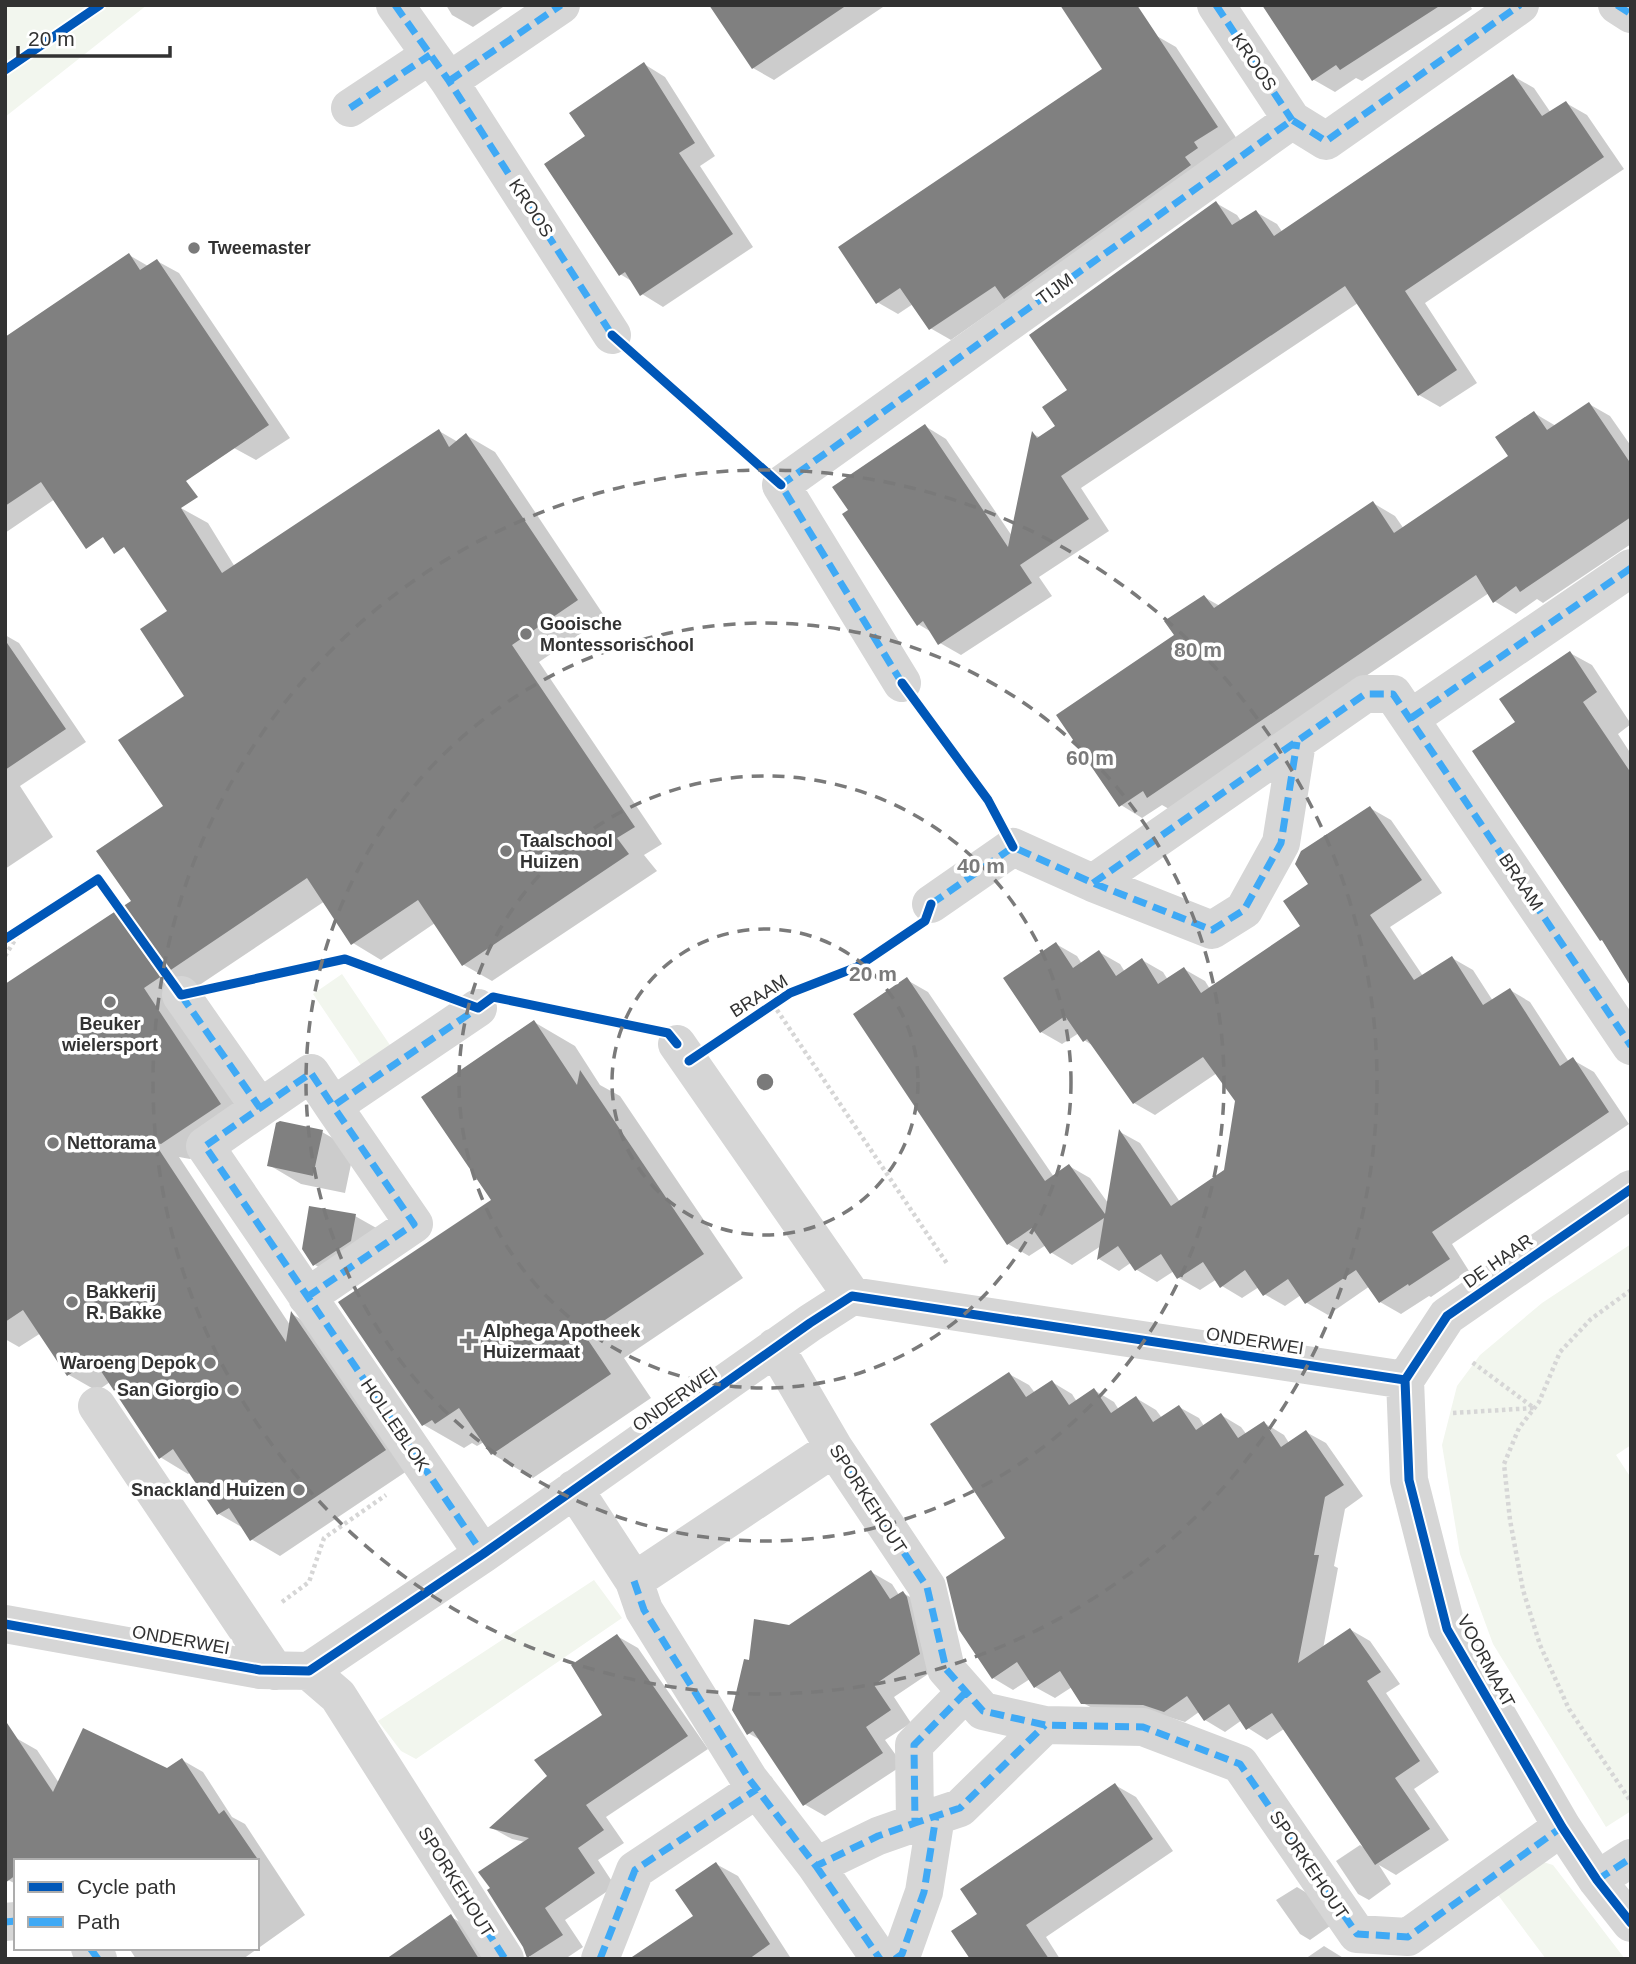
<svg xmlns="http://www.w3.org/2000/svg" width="1636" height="1964" viewBox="0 0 1636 1964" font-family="Helvetica,sans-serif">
<rect width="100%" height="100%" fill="#fff"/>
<!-- green -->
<path fill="#f2f6ee" d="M5,5H147L5,117Z
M342,974L394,1051L365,1071L313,994Z
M1631,1244V1445L1616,1455L1631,1478V1811L1606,1827L1493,1644L1460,1554L1442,1445L1457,1386L1480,1355L1542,1303Z
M594,1580L622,1618L416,1759L401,1751L378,1721Z
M1543,1862L1553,1865L1625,1959H1546L1498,1895Z"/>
<!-- shadow -->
<path fill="#0003" d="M446,5H506L473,27L452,15Z
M711,5H886L774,80L753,68Z
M1264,5H1470L1472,9L1362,81L1356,78L1335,92L1314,80Z
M1155,35L1176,47L1237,139L951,340L930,328L913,304L898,314L877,302Z
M644,64L665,77L715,156L700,166L753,247L663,307L642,294L633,282L620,274L588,136Z
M1513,76L1534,88L1551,113L1566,103L1587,115L1624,169L1425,303L1477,383L1440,407L1419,395L1358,303L1081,488L1109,531L1039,577L1052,596L961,655L940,643L933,633L918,624L925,426L946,439L1012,536L1033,434L1041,438L1057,427L1069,390L1216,203L1237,215L1241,221L1256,212L1277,224L1283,233Z
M129,255L148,266L157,261L179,273L290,438L256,460L234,448L55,499L5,533V338Z
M1589,404L1610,416L1631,446V544L1543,603L1537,599L1516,614L1494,601L1489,593L1169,809L1162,805L1142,818L1121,805L1177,636L1204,597L1220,606L1373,503L1395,516L1404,529L1511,457L1534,413L1556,426Z
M439,431L458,442L466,435L495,452L605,617L539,662L662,844L644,855L657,871L492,981L464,965L435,923L381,960L353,943L325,901L171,1004L248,1121L190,1159L179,1157L290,1325L292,1314L319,1330L413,1467L280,1556L251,1539L245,1529L219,1514L191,1472L188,1474L160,1457L110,1382L97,1391L69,1375L41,1333L19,1347L5,1339V986L134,901L165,806L186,696L169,612L179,507L208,523L235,567Z
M5,635L19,643L86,742L20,786L53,837L5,869Z
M1570,653L1592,665L1631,724L1618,734L1631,754V983L1475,751L1517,723Z
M1370,808L1391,820L1442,893L1390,927L1423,976L1452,958L1473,970L1493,1001L1510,990L1530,1002L1569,1062L1573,1060L1594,1072L1629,1124L1452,1244L1469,1271L1431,1297L1429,1296L1401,1314L1380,1302L1370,1286L1328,1315L1307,1303L1301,1295L1285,1306L1264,1294L1259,1287L1242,1298L1222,1286L1217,1279L1200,1290L1179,1278L1174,1271L1157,1282L1137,1270L1132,1262L1119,1271L1099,1259L1101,1246L1072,1265L1052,1253L1046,1245L1029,1256L1008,1244L907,980L928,992L1054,1177L1069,1166L1090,1178L1108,1203L1120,1132L1140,1143L1180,1202L1226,1171L1236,1100L1217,1073L1155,1115L1134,1103L1095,1047L1084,1040L1079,1033L1062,1044L1041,1032L1056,944L1077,956L1082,964L1099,952L1120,964L1125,972L1142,960L1163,972L1168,980L1184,969L1205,981L1210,989L1303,927L1310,884Z
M534,1022L575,1046L600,1085L620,1096L743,1278L624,1358L651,1398L533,1478L492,1454L484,1442L477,1446L472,1443L464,1448L424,1425L493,1200Z
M322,1132L354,1150L345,1193L301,1184L269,1165Z
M355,1216L387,1234L346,1283L315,1265Z
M1009,1374L1029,1385L1035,1393L1052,1382L1072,1394L1077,1402L1094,1390L1114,1402L1119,1410L1136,1398L1156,1410L1162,1418L1179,1407L1199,1418L1204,1426L1221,1415L1241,1427L1247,1435L1264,1423L1284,1435L1289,1443L1306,1432L1326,1443L1363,1496L1345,1509L1334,1566L1338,1568L1323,1649L1351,1630L1370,1641L1400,1684L1386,1693L1439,1772L1414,1789L1449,1840L1396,1875L1379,1865L1391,1884L1369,1900L1358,1894L1336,1861L1360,1845L1366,1849L1284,1729L1267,1740L1248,1728L1242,1720L1225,1732L1205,1720L1199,1712L1185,1722L1165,1716L1103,1714L1083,1703L1072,1687L1055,1698L1035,1687L1030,1679L1013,1690L993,1678L961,1629L1007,1538Z
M871,1572L892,1584L899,1595L903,1593L924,1605L940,1666L894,1697L911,1723L885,1740L903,1765L825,1816L804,1804L762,1741L748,1733L751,1663L789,1627Z
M617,1636L638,1648L708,1749L606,1817L624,1843L598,1860L615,1886L565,1920L583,1947L565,1959H531L525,1947V1842L512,1839L492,1828L550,1777L604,1715Z
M16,1738L37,1750L59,1783L168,1770L182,1760L203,1772L232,1817L245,1824L305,1915L243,1959H136L129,1948H257V1861H16V1884L8,1880Z
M1115,1785L1136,1797L1173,1851L1046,1937L1060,1959H968Z
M716,1864L738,1876L790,1957L650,1959L695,1916Z
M1297,1887L1307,1893L1330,1926L1310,1940L1300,1934L1276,1900Z
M451,1917L472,1929L491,1959H393Z
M1324,1946L1345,1959H1305Z"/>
<!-- building -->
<path fill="#808080" d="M709,5H847L752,69Z
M1060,5H1137L1218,127L1194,142L1198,148L1185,157L1191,165L1004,299L995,286L929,330L900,288L876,304L838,247L1102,69Z
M1262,5H1441L1340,70L1336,65L1312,81Z
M644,62L695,143L679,153L733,234L640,296L625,272L619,276L544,164L585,136L569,113Z
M1513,74L1542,116L1566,101L1604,157L1405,291L1457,370L1418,396L1345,286L1061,476L1089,519L1020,565L1032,583L938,645L923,621L917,626L842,514L848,510L832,487L925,424L1008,547L1032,431L1037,438L1055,426L1042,407L1067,390L1029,335L1216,201L1232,225L1256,210L1274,236Z
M129,253L140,270L157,259L269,425L186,481L198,497L181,508L222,573L439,429L449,447L466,433L578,600L512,645L635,827L617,838L629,854L462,966L418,900L351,945L307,878L144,988L221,1104L161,1144L154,1142L286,1342L291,1311L386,1450L250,1541L229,1508L217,1515L173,1449L159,1459L93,1359L67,1376L23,1310L5,1322V984L131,901L96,851L163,806L118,740L184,696L140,629L167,611L124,547L114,554L103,537L86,549L41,482L5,506V337Z
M1589,402L1631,464V517L1520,592L1516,586L1493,603L1476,575L1147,798L1143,791L1119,807L1056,715L1174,635L1164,621L1204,595L1214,608L1373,501L1394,533L1508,456L1495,437L1534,411L1547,430Z
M5,640L66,729L5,770Z
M1570,651L1597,692L1583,702L1631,773V987L1602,940L1600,941L1578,908L1472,751L1515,722L1499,699Z
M1370,806L1422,880L1370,915L1414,980L1452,956L1483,1005L1510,988L1560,1066L1573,1057L1609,1112L1432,1232L1450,1259L1409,1286L1408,1284L1379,1303L1356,1270L1305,1304L1288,1279L1263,1296L1245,1270L1220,1288L1203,1262L1177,1279L1161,1254L1135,1271L1118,1246L1097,1260L1104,1218L1050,1254L1032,1228L1007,1245L853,1014L907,977L1045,1181L1069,1164L1105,1214L1119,1129L1171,1206L1224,1170L1235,1101L1203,1057L1133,1104L1087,1039L1083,1042L1065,1016L1040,1033L1003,978L1056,942L1073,968L1099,950L1116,976L1142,958L1158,984L1184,967L1201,993L1300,926L1283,901L1308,884L1295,864L1301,851Z
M534,1020L577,1085L580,1070L704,1254L584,1334L611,1374L491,1455L459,1408L435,1424L432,1420L422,1426L338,1302L491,1200L421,1097Z
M280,1121L323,1130L313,1176L267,1166L276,1123Z
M309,1206L356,1214L351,1241L313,1266L302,1249Z
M1009,1372L1026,1397L1052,1380L1069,1405L1094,1388L1111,1413L1136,1396L1153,1422L1179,1405L1196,1430L1221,1413L1238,1438L1264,1421L1281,1447L1306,1430L1344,1485L1325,1497L1314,1555H1319L1298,1663L1350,1628L1381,1672L1367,1681L1420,1761L1395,1778L1430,1829L1375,1865L1272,1713L1246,1730L1229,1704L1204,1721L1187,1696L1164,1712L1143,1705L1081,1704L1060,1671L1034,1688L1017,1662L992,1679L959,1630L946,1577L1005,1538L930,1424Z
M871,1570L890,1599L903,1591L907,1597L920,1654L874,1685L891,1710L866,1727L883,1753L803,1806L753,1731L747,1735L732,1710L744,1659L749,1660L754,1619L789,1625Z
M617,1634L688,1736L586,1805L604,1830L578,1848L595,1873L545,1908L563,1935L527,1958L523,1947L487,1890L490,1888L478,1872L529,1838L489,1828L547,1776L534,1760L602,1715L571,1665Z
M5,1720L53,1792L83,1728L167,1768L182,1758L219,1814L224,1810L259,1861H16V1875L5,1883Z
M1115,1783L1153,1839L1026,1925L1049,1959H970L951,1931L977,1914L960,1889Z
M716,1862L770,1944L749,1959H629L693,1916L675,1890Z
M451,1914L479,1959H386Z"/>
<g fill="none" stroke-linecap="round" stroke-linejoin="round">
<!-- path -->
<path stroke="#d6d6d6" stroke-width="4.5" stroke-dasharray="3.5 3.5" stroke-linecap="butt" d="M5,956L23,927
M773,1004L948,1265
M1631,1290L1591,1319L1560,1352L1539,1402L1519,1428L1504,1464L1510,1520L1523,1590L1540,1645L1569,1709L1631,1802
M1453,1413L1534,1408L1472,1362
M282,1602L309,1582L324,1538L386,1495"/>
<!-- minor -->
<path stroke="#d6d6d6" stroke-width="38" d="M395,5L449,81L612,335
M1216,5L1292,120
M1617,5L1631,14
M449,81L561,5
M350,108L430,55
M902,683L781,485L1292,120L1326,141L1520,5
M1411,718L1631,568
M1093,883L1365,694H1393L1631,1046
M931,904L1013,847L1093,883L1212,930L1244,910L1281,843L1297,742
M181,995L260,1108L205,1146L483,1554
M677,1044L852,1296
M260,1108L311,1073L333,1106L478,1008
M307,1297L414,1224L333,1106
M775,1347L834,1448L927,1587L946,1669L983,1711L1045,1725L1143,1727L1240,1764L1357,1934L1408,1937L1562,1827
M1405,1380L1409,1480L1447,1629L1562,1827L1597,1880L1631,1923
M1405,1380L1447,1316L1631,1189
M97,1406L275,1671
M574,1489L634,1581L834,1448
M634,1581L644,1610L749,1779L816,1866L878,1836L915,1823
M5,1624L260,1670L309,1671L483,1554L810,1323L852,1296L1405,1380
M309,1671L338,1696L505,1959
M966,1692L914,1745L915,1823L960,1808L1045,1725
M816,1866L880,1959
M1597,1880L1631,1858
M5,1922L16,1921
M90,1948L98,1959
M600,1959L635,1870L757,1789
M895,1959L902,1954L924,1892L936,1816"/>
<!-- quiet -->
<path stroke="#3fa9f5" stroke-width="7" stroke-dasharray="14 7" stroke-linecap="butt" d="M395,5L449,81L612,335
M1216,5L1292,120
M1617,5L1631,14
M449,81L561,5
M350,108L430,55
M902,683L781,485L1292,120L1326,141L1520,5
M1411,718L1631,568
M1093,883L1365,694H1393L1631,1046
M931,904L1013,847L1093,883L1212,930L1244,910L1281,843L1297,742
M181,995L260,1108L205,1146L483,1554
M260,1108L311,1073L333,1106L478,1008
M307,1297L414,1224L333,1106
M834,1448L927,1587L946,1669L983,1711L1045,1725L1143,1727L1240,1764L1357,1934L1408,1937L1562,1827
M634,1581L644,1610L749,1779L816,1866L878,1836L915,1823
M966,1692L914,1745L915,1823L960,1808L1045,1725
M429,1840L505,1959
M816,1866L880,1959
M1597,1880L1631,1858
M5,1922L16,1921
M90,1948L98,1959
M600,1959L635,1870L757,1789
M895,1959L902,1954L924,1892L936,1816"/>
<!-- cycleway casing -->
<g stroke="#fff" stroke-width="13">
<path id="cycleway" d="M5,70L100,5
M612,335L781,485
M902,683L988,800L1013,847
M5,939L98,879L181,995L345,959L478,1008L493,997L668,1033L677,1044
M689,1061L790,993L857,967L925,921L931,904
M1405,1380L1409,1480L1447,1629L1562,1827L1597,1880L1631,1923
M1405,1380L1447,1316L1631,1189
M5,1624L260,1670L309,1671L483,1554L810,1323L852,1296L1405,1380"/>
</g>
<!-- cycleway -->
<use href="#cycleway" stroke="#0057b8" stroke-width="9"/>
</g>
<!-- distance rings -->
<g fill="none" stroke="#7a7a7a" stroke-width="3.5" stroke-dasharray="12 9">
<circle cx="765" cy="1082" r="153"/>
<circle cx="765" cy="1082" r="306"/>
<circle cx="765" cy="1082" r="459"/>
<circle cx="765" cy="1082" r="612"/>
</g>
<!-- markers -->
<g fill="#7a7a7a" stroke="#fff" stroke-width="2.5">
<circle cx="194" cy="248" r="7"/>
<circle cx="526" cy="634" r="7"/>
<circle cx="506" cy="851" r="7"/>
<circle cx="110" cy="1002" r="7"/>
<circle cx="53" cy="1143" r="7"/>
<circle cx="72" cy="1302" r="7"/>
<path d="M465.5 1330.5h7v7h7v7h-7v7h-7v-7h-7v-7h7z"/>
<circle cx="210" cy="1363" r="7"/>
<circle cx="233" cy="1390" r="7"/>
<circle cx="299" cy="1490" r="7"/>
</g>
<g text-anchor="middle" stroke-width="7" stroke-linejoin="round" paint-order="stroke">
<!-- street labels -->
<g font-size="18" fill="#323232" stroke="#fff">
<text transform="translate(1254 62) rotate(56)" y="6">KROOS</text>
<text transform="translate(531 208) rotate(57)" y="6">KROOS</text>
<text transform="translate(1055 289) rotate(-36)" y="6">TIJM</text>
<text transform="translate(1521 882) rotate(56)" y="6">BRAAM</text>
<text transform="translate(759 996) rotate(-32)" y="6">BRAAM</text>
<text transform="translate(1498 1261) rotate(-35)" y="6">DE HAAR</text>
<text transform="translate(1255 1341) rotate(9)" y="6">ONDERWEI</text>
<text transform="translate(675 1399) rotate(-35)" y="6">ONDERWEI</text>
<text transform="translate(395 1425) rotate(56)" y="6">HOLLEBLOK</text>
<text transform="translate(868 1499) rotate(57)" y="6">SPORKEHOUT</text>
<text transform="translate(181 1640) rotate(10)" y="6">ONDERWEI</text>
<text transform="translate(1486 1661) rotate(62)" y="6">VOORMAAT</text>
<text transform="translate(1309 1865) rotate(56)" y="6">SPORKEHOUT</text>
<text transform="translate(456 1882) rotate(58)" y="6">SPORKEHOUT</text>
</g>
<!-- poi labels -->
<g font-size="18" font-weight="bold" fill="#323232" stroke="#fff" text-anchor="start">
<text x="208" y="254">Tweemaster</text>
<text x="540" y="630">Gooische<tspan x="540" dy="21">Montessorischool</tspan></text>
<text x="520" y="847">Taalschool<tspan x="520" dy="21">Huizen</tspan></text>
<text x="110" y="1030" text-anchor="middle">Beuker<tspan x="110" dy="21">wielersport</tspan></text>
<text x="67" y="1149">Nettorama</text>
<text x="86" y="1298">Bakkerij<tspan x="86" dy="21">R. Bakke</tspan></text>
<text x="483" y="1337">Alphega Apotheek<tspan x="483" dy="21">Huizermaat</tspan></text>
<text x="196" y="1369" text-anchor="end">Waroeng Depok</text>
<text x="219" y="1396" text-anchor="end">San Giorgio</text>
<text x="285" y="1496" text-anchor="end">Snackland Huizen</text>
</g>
</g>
<circle cx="765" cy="1082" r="10" fill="#7a7a7a" stroke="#fff" stroke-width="3.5"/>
<g font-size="21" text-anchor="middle" font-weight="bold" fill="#7a7a7a" stroke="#fff" stroke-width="7" stroke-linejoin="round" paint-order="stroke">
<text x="1198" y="657">80 m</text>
<text x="1090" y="765">60 m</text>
<text x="981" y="873">40 m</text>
<text x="873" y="981">20 m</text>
</g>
<!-- border -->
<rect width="1636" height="1964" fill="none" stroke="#323232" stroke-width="14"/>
<!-- legend -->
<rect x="14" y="1859" width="245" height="91" fill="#ffffff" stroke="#adadad" stroke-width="2"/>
<rect x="28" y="1882" width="35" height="10" fill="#0057b8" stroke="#adadad" stroke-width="2"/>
<text x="77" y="1894" font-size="21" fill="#323232">Cycle path</text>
<rect x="28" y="1917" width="35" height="10" fill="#3fa9f5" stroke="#adadad" stroke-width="2"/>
<text x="77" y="1929" font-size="21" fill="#323232">Path</text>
<!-- scale -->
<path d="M18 46v10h152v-10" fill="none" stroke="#323232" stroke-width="3.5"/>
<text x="28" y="46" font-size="21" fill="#323232" stroke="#ffffff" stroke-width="5" paint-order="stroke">20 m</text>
</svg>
